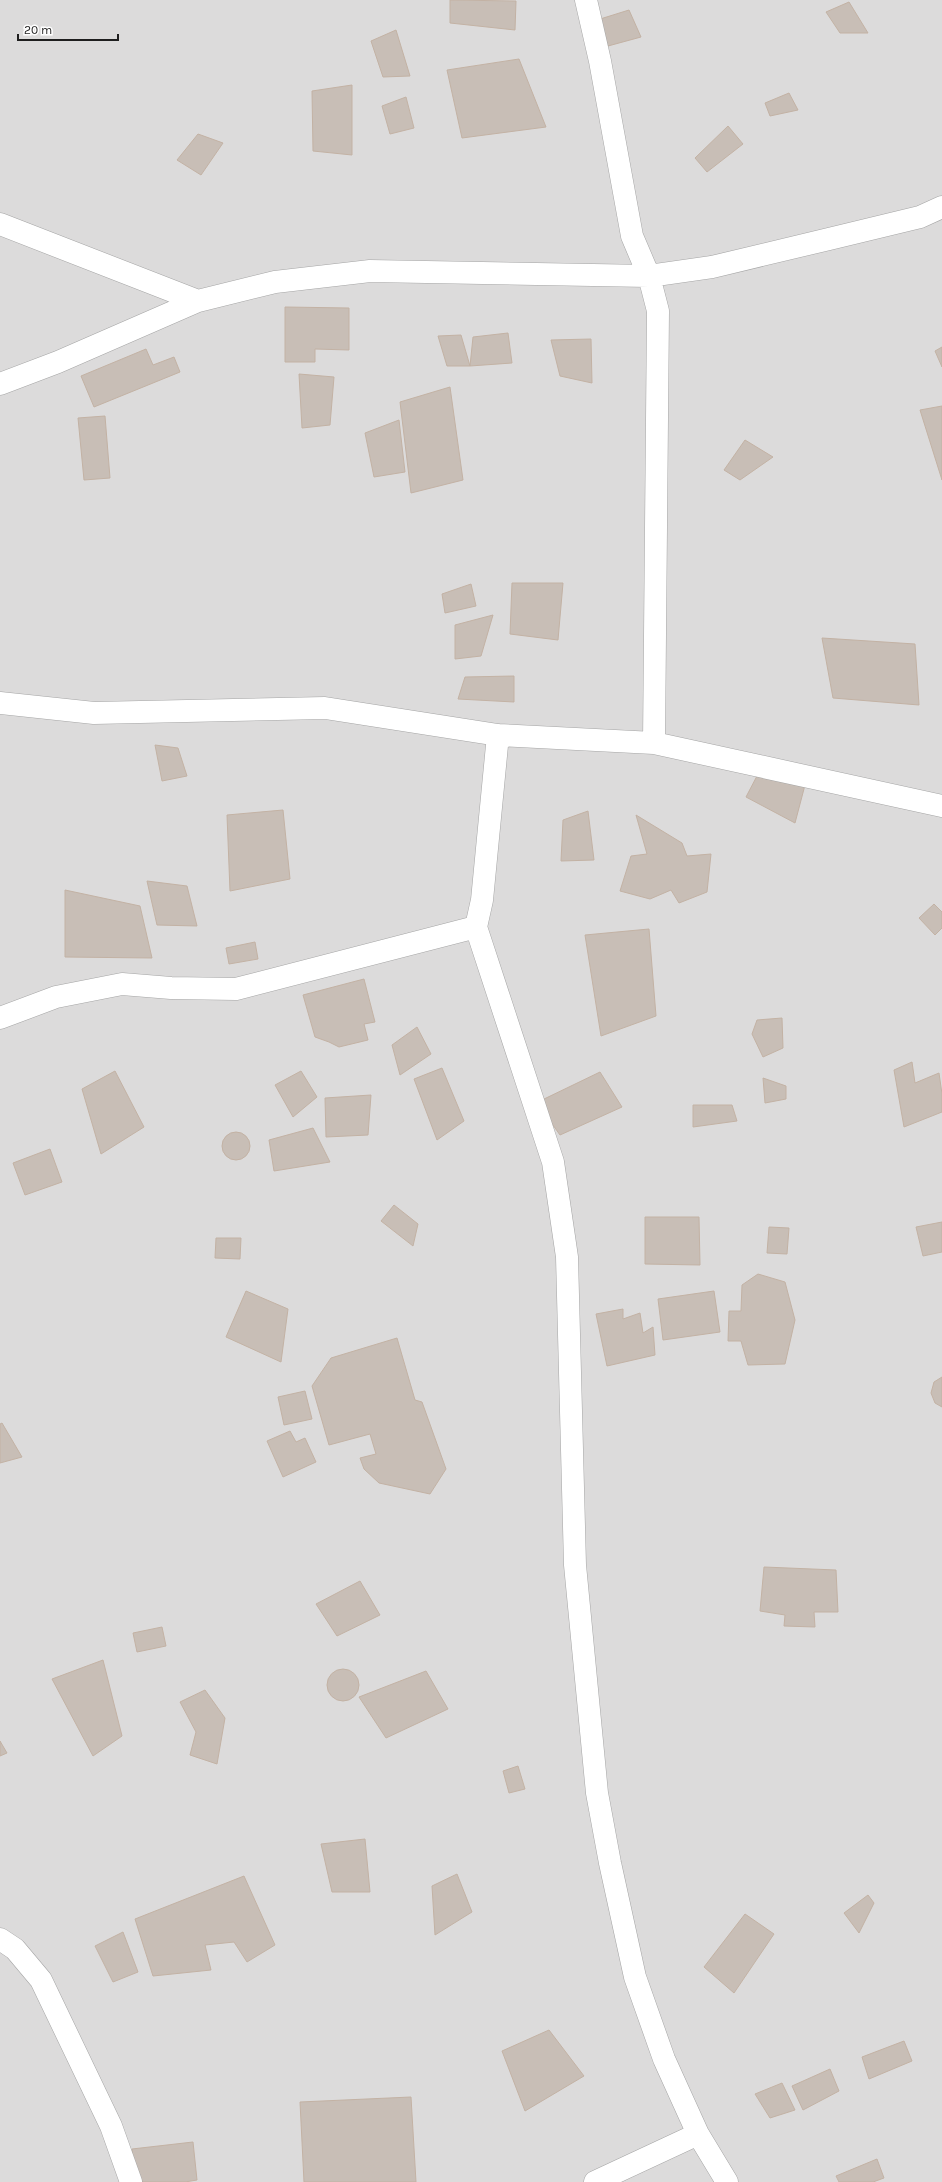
<svg xmlns="http://www.w3.org/2000/svg" width="942" height="2182" viewBox="0 0 942 2182" font-family="Karla,sans-serif">
<rect width="100%" height="100%" fill="#f0ece3"/>
<!-- residential -->
<path fill="#dcdbdb" d="M0,0H942V2182H0Z"/>
<!-- building -->
<path fill="#c8beb6" stroke="#c3b2a4" d="M450,0L516,1L515,30L450,23Z
M849,2L868,33H840L826,12Z
M629,10L641,37L608,46L597,20Z
M396,30L410,76L383,77L371,41Z
M519,59L546,127L462,138L447,70Z
M352,85V155L313,151L312,91Z
M789,93L798,110L770,116L765,103Z
M406,97L414,128L390,134L382,106Z
M728,126L743,144L707,172L695,158Z
M198,134L223,143L201,175L177,160Z
M285,307L349,308V350L315,349V362H285Z
M508,333L512,363L470,366L473,337Z
M461,335L470,366H447L438,336Z
M591,339L592,383L560,376L551,340Z
M942,347V367L935,351Z
M146,349L153,365L174,357L180,372L94,407L81,376Z
M299,374L334,377L330,425L302,428Z
M450,387L463,480L411,493L400,402Z
M942,406V480L920,410Z
M105,416L110,478L84,480L78,418Z
M399,420L405,472L374,477L365,433Z
M745,440L773,457L740,480L724,470Z
M512,583H563L558,640L510,634Z
M471,584L476,606L445,613L442,594Z
M493,615L481,656L455,659V625Z
M822,638L915,644L919,705L833,698Z
M514,676V702L458,699L465,677Z
M155,745L178,748L187,776L162,781Z
M758,774L805,785L795,823L746,797Z
M283,810L290,879L230,891L227,815Z
M588,811L594,860L561,861L563,820Z
M636,815L682,843L687,856L711,854L707,892L679,903L671,890L650,899L620,891L631,856L647,854Z
M147,881L187,886L197,926L157,925Z
M65,890L140,906L152,958L65,957Z
M934,904L942,912V928L935,935L919,918Z
M649,929L656,1016L601,1036L585,935Z
M255,942L258,959L229,964L226,948Z
M364,979L375,1022L364,1024L368,1040L339,1047L329,1042L315,1037L303,995Z
M782,1018L783,1048L763,1057L752,1034L757,1020Z
M417,1027L431,1054L400,1075L392,1045Z
M912,1062L915,1083L939,1073L942,1094V1112L904,1127L894,1070Z
M442,1068L464,1121L437,1140L414,1079Z
M115,1071L144,1127L101,1154L82,1089Z
M301,1071L317,1097L293,1117L275,1085Z
M600,1072L622,1107L560,1135L548,1118L542,1100Z
M763,1078L786,1086V1099L765,1103Z
M371,1095L368,1135L326,1137L325,1098Z
M693,1105H732L737,1121L693,1127Z
M313,1128L330,1162L274,1171L269,1140Z
M222 1146a14 14 0 1 1 28 0a14 14 0 1 1-28 0Z
M50,1149L62,1182L25,1195L13,1163Z
M394,1205L418,1224L413,1246L381,1221Z
M645,1217H699L700,1265L645,1264Z
M942,1222V1252L923,1256L916,1227Z
M769,1227L789,1228L787,1254L767,1253Z
M216,1238H241L240,1259L215,1258Z
M758,1274L785,1282L795,1320L785,1364L748,1365L741,1341H728L729,1311H741L742,1285Z
M246,1291L288,1309L281,1362L226,1337Z
M714,1291L720,1332L663,1340L658,1299Z
M623,1309V1319L640,1313L643,1333L653,1327L655,1355L607,1366L596,1314Z
M397,1338L415,1400L422,1402L446,1469L430,1494L379,1483L364,1469L360,1458L376,1454L370,1434L329,1445L312,1386L331,1358Z
M942,1377V1407L935,1403L931,1393L934,1382Z
M305,1391L312,1419L284,1425L278,1397Z
M2,1423L22,1457L0,1463V1424Z
M290,1431L296,1442L305,1438L316,1462L283,1477L267,1441Z
M764,1567L836,1570L838,1612H814L815,1627L784,1626L785,1615L760,1611Z
M360,1581L380,1615L337,1636L316,1604Z
M162,1627L166,1646L137,1652L133,1633Z
M103,1660L122,1736L93,1756L52,1679Z
M327 1685a16 16 0 1 1 32 0a16 16 0 1 1-32 0Z
M426,1671L448,1709L386,1738L359,1697Z
M205,1690L225,1718L217,1764L190,1755L196,1732L180,1702Z
M0,1741L7,1753L0,1756Z
M518,1766L525,1789L509,1793L503,1771Z
M365,1839L370,1892H332L321,1844Z
M457,1874L472,1912L435,1935L432,1886Z
M244,1876L275,1945L247,1962L234,1942L205,1945L211,1970L153,1976L135,1919Z
M868,1895L874,1903L859,1933L844,1913Z
M745,1914L774,1934L734,1993L704,1967Z
M123,1932L138,1972L113,1982L95,1946Z
M549,2030L584,2076L525,2111L502,2051Z
M904,2041L912,2061L869,2079L862,2057Z
M830,2069L839,2091L803,2110L792,2086Z
M782,2083L795,2110L770,2118L755,2094Z
M411,2097L416,2182H304L300,2102Z
M193,2142L197,2180L185,2182H134L132,2149Z
M877,2159L884,2178L873,2182H839L836,2176Z"/>
<g fill="none" stroke-linecap="round" stroke-linejoin="round">
<!-- minor casing -->
<g stroke="#a5a5a5" stroke-width="23">
<path id="minor" d="M586,0L600,61L632,236L649,276L658,311L654,743
M0,224L198,301
M0,384L58,362L198,301L275,282L370,271L649,276L712,267L829,239L920,217L942,207
M0,703L94,713L325,708L498,735L654,743L942,806
M498,735L482,900L476,927L553,1162L567,1257L575,1565L597,1793L610,1863L635,1977L664,2059L698,2134L727,2182
M0,1018L56,997L122,984L171,988L236,989L476,927
M0,1939L15,1949L41,1980L111,2126L131,2182
M595,2182L698,2134"/>
</g>
<!-- minor -->
<use href="#minor" stroke="#fff" stroke-width="22"/>
</g>
<!-- scale -->
<path d="M18 34v6h100v-6" fill="none" stroke="#1e1e1e" stroke-width="2"/>
<text x="24" y="34" font-size="12" fill="#1e1e1e" stroke="#ffffff" stroke-width="3" paint-order="stroke">20 m</text>
</svg>
